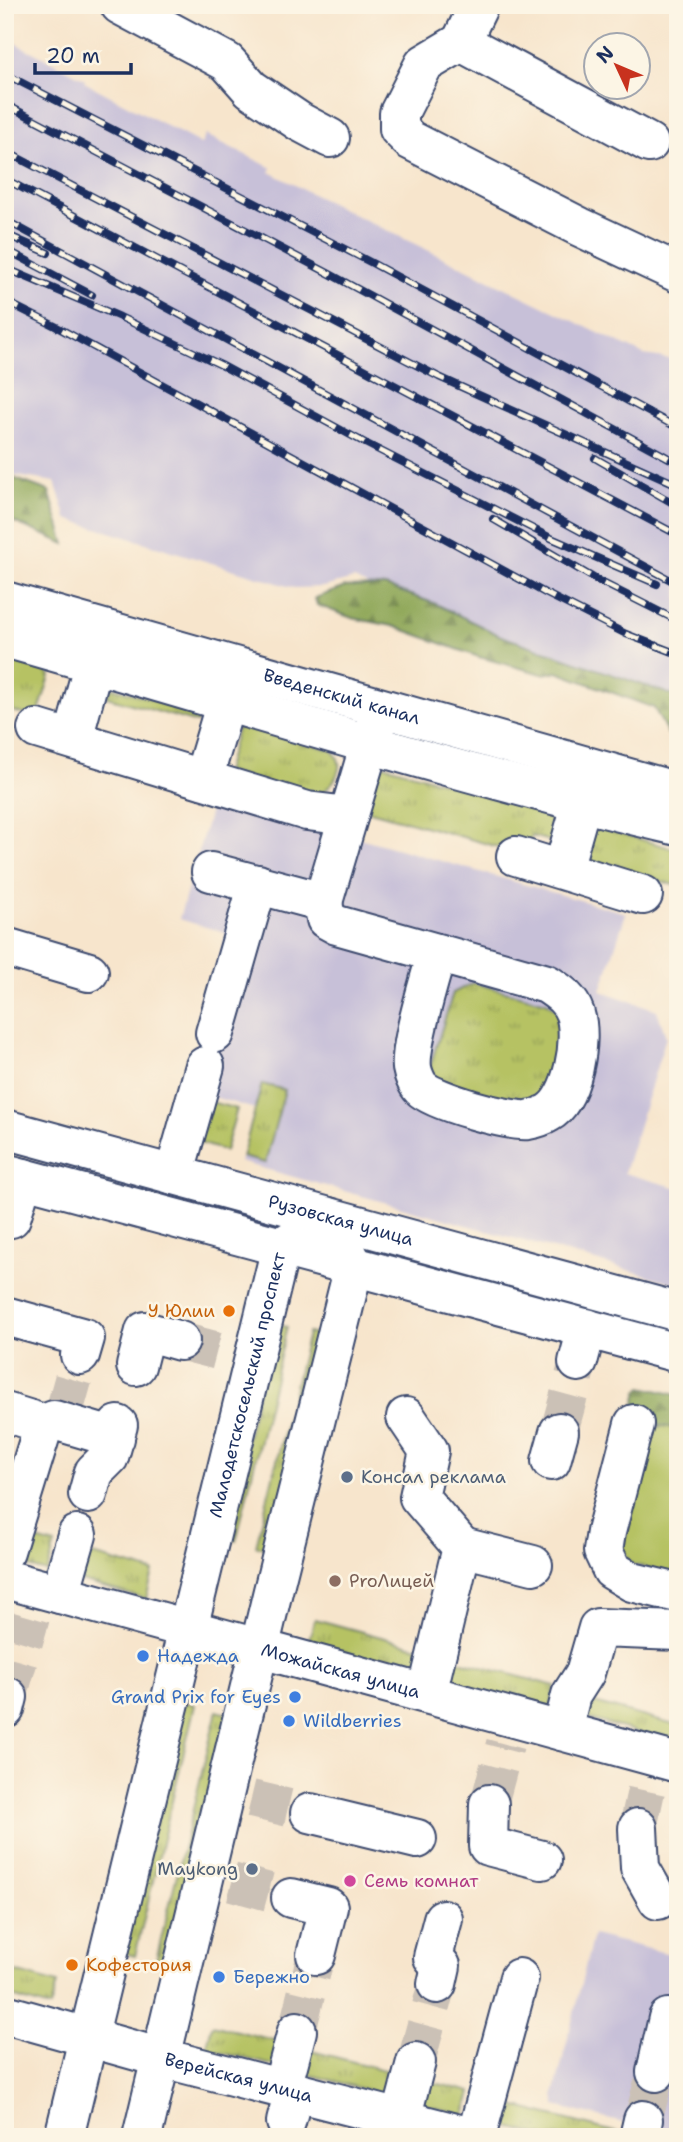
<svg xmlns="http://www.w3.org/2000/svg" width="683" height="2142" viewBox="0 0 683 2142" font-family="'Shantell Sans',sans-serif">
<defs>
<pattern id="grass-tufts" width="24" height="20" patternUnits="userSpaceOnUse" patternTransform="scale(1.75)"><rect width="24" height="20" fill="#b6c264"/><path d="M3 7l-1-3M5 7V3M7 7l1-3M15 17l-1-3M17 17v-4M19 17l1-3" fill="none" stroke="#939e56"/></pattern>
<pattern id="forest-firs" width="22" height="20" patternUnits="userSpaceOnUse" patternTransform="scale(1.75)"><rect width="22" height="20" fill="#90a85a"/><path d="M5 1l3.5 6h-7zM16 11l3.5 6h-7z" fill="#75894e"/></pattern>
</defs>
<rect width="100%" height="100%" fill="#fcf5e5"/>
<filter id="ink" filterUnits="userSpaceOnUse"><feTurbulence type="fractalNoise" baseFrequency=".0143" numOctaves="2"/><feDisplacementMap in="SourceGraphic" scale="14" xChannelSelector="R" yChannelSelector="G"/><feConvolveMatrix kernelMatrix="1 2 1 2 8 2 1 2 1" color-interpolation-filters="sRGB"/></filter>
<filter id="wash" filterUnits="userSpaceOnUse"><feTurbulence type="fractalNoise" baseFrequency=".00686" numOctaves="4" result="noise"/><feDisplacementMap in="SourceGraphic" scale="28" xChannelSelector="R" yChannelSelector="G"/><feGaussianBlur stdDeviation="1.57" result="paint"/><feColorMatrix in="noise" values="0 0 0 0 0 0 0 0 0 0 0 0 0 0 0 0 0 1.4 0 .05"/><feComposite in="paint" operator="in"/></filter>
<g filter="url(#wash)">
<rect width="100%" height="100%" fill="#f7e5cc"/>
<!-- industrial -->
<path fill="#c7c0d8" d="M5,38L85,79L84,82L201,144L206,135L272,168L270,172L318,197L644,355L678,360V704L497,646L354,579L323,587L294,588L67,519L55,482L5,474Z
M214,797L626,913L601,991L657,1010L666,1037L624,1173L678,1188V1284L240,1162L255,1109L210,1096L192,1063L226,933L179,919Z
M593,1935L678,1956V2137L556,2106L554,2095Z"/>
<!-- grass -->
<path fill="url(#grass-tufts)" stroke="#687861" stroke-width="2" d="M5,657L48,671L50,676L37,718L5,709Z
M110,687L200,713L197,723L107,697Z
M244,725L331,750C350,765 332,788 316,796L225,772L238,726Z
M381,764L560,817L553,842L532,836L528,846L512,851L367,810Z
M586,824L678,850V886L576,857Z
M473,983L546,1002L561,1013L567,1039L551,1089L519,1104L439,1081L429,1070L453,993Z
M262,1084L285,1090L265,1163L242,1157Z
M211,1102L237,1109L225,1151L199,1143Z
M274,1324L287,1327L236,1541L223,1538Z
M308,1333L321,1336L269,1549L256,1546Z
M22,1536L55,1545L47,1572L14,1563Z
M82,1552L153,1572L146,1599L74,1579Z
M315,1619L429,1650L422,1674L308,1642Z
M448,1658L555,1686L549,1710L442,1682Z
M587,1701L678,1726V1743L582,1717Z
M184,1702L195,1705L135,1956L124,1953Z
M217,1711L228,1714L167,1963L156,1960Z
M5,1969L57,1984L50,2008L5,1995Z
M212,2025L282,2042L276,2066L206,2049Z
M304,2049L400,2074L394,2097L299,2072Z
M423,2080L471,2092L465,2115L418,2103Z
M502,2103L626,2135L546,2137L497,2124Z"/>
<!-- forest -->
<path fill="url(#forest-firs)" stroke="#566c5c" stroke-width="2" d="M5,475L49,491L65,544L5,518Z
M385,586L436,604L501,636L678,697V734H668L654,708L557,672L542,674L479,657L393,626L352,618L317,605L315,598L345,587Z
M642,1387L678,1395V1429L662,1426L633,1411L638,1391Z"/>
<!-- pitch -->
<path fill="#b6c264" stroke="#687861" stroke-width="2" d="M662,1426L678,1429V1575L631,1564L616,1540L642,1436L653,1428Z"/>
</g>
<g filter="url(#ink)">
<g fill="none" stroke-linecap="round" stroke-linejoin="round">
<!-- minor-tunnel -->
<path stroke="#cbc1b6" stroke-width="38" stroke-dasharray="38 19" stroke-linecap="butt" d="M180,1341L222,1352
M63,1416L80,1355
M559,1432L578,1362
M8,1697L31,1617
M251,1799L310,1813
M489,1804L505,1744
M638,1828L647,1786
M232,1882L291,1898
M297,2031L316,1955
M416,2062L437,1984
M643,2120L656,2072"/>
<!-- minor casing -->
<g stroke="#3c4a6e" stroke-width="42">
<g id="minor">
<path d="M120,5L227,62L251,89L300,122L330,138"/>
<path d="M479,5L461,42L424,64L399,113V129L410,140L580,227L678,273"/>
<path d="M461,42L649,143"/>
<path id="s1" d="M5,601L678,792"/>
<path d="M5,638C229,701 451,773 678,826"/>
<path d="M37,729L307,811L348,816"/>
<path d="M73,739L100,640"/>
<path d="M203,779L226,702"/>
<path d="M516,856L643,895"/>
<path d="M563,869L582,802"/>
<path d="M211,872L323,902L377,720"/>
<path d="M323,902L326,919L337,925L547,984C559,992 570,999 575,1014C583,1039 573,1099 548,1113C543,1116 534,1119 528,1120C509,1122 434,1101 421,1088C417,1084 413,1074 412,1068C409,1046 430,978 437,953"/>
<path d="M5,947L89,972"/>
<path d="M215,1033L258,884"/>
<path id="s2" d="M5,1129L678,1312"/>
<path d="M5,1173L678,1353"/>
<path d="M174,1175L205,1066"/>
<path d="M11,1218L23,1178"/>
<path d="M5,1316L85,1338L80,1355"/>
<path d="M578,1362L587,1328"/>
<path d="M136,1366L145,1331L180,1341"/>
<path d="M5,1412L44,1424L5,1551"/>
<path d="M406,1417L429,1451L419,1497L462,1547L427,1694"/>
<path d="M44,1424L54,1420L115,1438"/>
<path d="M634,1424L606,1532L603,1551L612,1570L632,1582L678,1593"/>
<path d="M551,1461L559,1432"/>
<path d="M88,1494L94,1472L109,1457L118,1425"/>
<path d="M462,1547L533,1565"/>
<path id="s3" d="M5,1579L678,1763"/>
<path d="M60,1594L77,1535"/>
<path d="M5,1709L8,1697"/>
<path d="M562,1731L571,1695L585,1673L598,1628L678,1631"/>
<path d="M489,1804L488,1846L542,1860"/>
<path d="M310,1813L417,1839"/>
<path d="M638,1828L640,1868L658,1900"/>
<path d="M291,1898L328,1907L316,1955"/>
<path d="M437,1984L441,1966L433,1957L443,1919"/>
<path id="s4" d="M5,2014L162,2058L471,2137"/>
<path d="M656,2072L668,2018L678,2020"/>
<path d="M282,2088L297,2031"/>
<path d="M401,2119L416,2062"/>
<path d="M286,2122L294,2091"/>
<path id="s5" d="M64,2137L281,1247L328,1217"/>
<path d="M142,2137L272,1595L354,1266L328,1217"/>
<path d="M476,2137L519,1978"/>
<path d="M639,2137L643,2120"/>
</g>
</g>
<!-- minor -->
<use href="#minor" stroke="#fff" stroke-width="38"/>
<!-- rail casing -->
<g stroke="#1b2f5e" stroke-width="8">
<path id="rail" d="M5,74L370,262L678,428
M5,104L330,274L678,463
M5,151L439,377L678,485
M5,179L678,535
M5,220L678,584
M5,234L48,253
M5,249L92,295
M5,268L120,317L221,365L367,444L551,538L657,584
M5,301L55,326L545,593L626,634L678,654
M595,458L678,506
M493,519L597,580L678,621"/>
</g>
<!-- rail -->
<use href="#rail" stroke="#fcf5e5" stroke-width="5" stroke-dasharray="16" stroke-linecap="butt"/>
</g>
</g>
<!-- markers -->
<g fill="#e8710a" stroke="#fcf5e5" stroke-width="2.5">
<circle cx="229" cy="1311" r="7"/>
<circle cx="72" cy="1965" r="7"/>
</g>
<g fill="#5c6f8a" stroke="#fcf5e5" stroke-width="2.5">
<circle cx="347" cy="1477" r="7"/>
<circle cx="252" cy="1869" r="7"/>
</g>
<circle fill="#8d6e63" stroke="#fcf5e5" stroke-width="2.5" cx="335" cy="1581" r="7"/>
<g fill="#3f7fe0" stroke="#fcf5e5" stroke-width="2.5">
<circle cx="143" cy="1656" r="7"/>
<circle cx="295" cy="1697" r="7"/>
<circle cx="289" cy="1721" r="7"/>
<circle cx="219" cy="1977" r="7"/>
</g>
<circle fill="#d1479c" stroke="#fcf5e5" stroke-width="2.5" cx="350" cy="1881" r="7"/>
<g text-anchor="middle" stroke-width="5" stroke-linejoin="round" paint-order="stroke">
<!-- street labels -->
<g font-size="18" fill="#1b2f5e" stroke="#fcf5e5">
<text dy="6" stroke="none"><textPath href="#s1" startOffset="350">Введенский канал</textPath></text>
<text dy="6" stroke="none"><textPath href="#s2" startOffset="348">Рузовская улица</textPath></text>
<text dy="6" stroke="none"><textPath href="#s5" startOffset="774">Малодетскосельский проспект</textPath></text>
<text dy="6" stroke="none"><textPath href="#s3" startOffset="348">Можайская улица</textPath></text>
<text dy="6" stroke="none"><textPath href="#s4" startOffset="242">Верейская улица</textPath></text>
</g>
<!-- food labels -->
<g font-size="18" fill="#c56008" stroke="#fcf5e5" text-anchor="end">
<text x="215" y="1317">У Юлии</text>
<text x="86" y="1971" text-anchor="start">Кофестория</text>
</g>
<!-- service labels -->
<g font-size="18" fill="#4e5e75" stroke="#fcf5e5" text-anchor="start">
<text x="361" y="1483">Консал реклама</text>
<text x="238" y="1875" text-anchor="end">Maykong</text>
</g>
<!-- education labels -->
<g font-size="18" fill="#785e54" stroke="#fcf5e5" text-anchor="start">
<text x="349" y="1587">ProЛицей</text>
</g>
<!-- shop labels -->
<g font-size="18" fill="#366cbe" stroke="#fcf5e5" text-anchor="start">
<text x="157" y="1662">Надежда</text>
<text x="281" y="1703" text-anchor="end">Grand Prix for Eyes</text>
<text x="303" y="1727">Wildberries</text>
<text x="233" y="1983">Бережно</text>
</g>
<!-- hotel labels -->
<g font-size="18" fill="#b23c85" stroke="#fcf5e5" text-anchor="start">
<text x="364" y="1887">Семь комнат</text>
</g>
</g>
<!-- margin -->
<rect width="683" height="2142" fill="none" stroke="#fcf5e5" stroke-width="28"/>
<!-- north arrow -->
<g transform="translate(617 66) rotate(314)"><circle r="33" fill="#fcf5e5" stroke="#a2a6af" stroke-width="2"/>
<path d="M0-5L12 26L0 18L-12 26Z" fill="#c8321e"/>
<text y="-10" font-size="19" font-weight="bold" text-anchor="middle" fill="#1b2f5e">N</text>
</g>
<!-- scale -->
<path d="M35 63v10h96v-10" fill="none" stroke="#1b2f5e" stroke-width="3.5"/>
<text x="46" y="63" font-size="21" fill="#1b2f5e" stroke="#fcf5e5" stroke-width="5" paint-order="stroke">20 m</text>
</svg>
